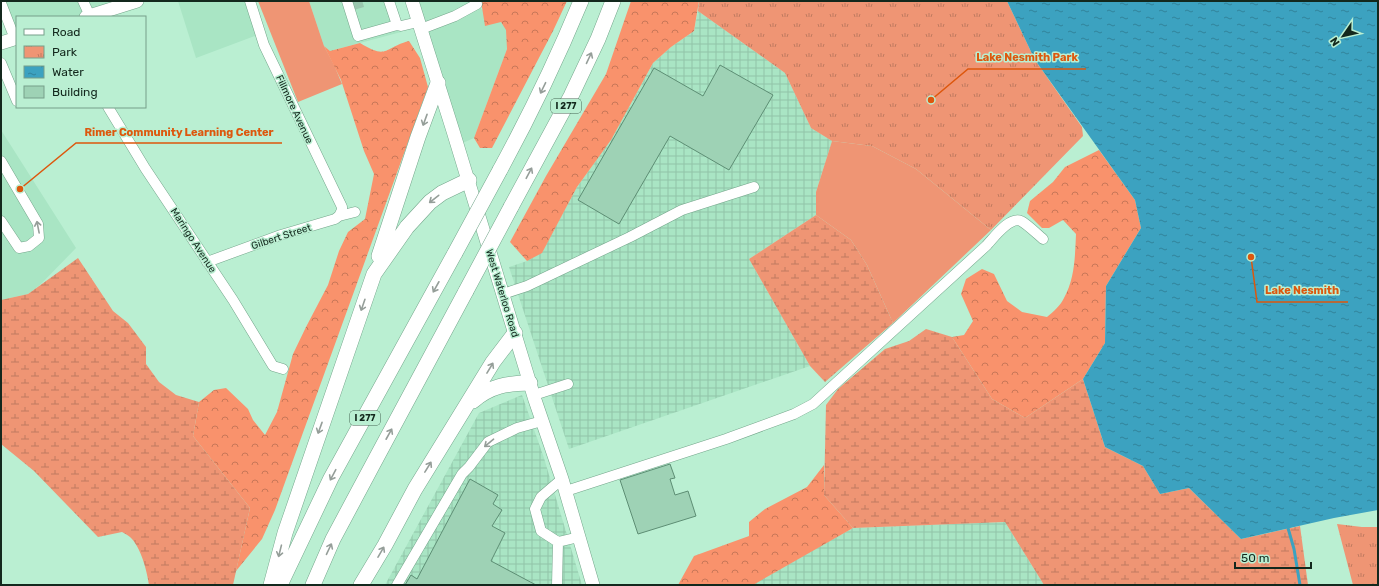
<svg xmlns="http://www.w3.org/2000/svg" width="1379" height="586" viewBox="0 0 1379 586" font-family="Rubik,sans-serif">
<defs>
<pattern id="industrial-grid" width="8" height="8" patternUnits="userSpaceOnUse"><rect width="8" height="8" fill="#a9e5c4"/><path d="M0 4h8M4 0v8" fill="none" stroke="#91c4a8"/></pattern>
<pattern id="forest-crowns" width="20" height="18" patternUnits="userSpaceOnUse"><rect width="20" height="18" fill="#f9926c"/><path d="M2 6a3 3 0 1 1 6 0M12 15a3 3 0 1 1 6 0" fill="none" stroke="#c87758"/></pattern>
<pattern id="wetland-marsh" width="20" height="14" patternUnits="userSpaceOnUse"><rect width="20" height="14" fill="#ef9574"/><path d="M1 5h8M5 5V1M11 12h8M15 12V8" fill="none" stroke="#c07a5f"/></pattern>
<pattern id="park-tufts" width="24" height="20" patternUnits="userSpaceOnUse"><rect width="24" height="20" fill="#ef9574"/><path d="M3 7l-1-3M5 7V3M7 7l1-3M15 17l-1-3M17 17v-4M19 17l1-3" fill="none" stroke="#c07a5f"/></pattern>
<pattern id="water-ripples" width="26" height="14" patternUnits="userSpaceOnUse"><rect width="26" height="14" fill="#3ca2c0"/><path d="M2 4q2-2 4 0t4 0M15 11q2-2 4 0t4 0" fill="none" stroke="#31849b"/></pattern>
</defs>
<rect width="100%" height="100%" fill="#baefd2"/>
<!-- built -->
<path fill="#a9e5c4" d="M1,1H107L112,9L86,17H17V38Z
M178,1H250L260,34L196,58Z
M309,1H391L401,32L330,51L324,46Z
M412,1H481V9L501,22L507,30V49L474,138L458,145Z
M1,130L76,248L41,284L28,294L1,300Z"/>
<!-- industrial -->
<path fill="url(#industrial-grid)" d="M698,11L785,73L811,128L832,141L816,192V215L749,259L810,366L569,449L509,267L527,261L542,252L577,187L611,140L653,63L671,47L694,31Z
M522,395L544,458L582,585H385L479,413Z
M1005,522L1044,585H740L782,567L853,528Z"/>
<!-- grass -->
<path fill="#ef9574" d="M258,1H309L324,46L334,65L342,84L298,102Z
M832,141L872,146L916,169L991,230L893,323L867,265L851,240L816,215V192Z"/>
<!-- forest -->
<path fill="url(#forest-crowns)" d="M481,1H567L553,31L492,148H480L474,138L507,49L506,30L501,22L485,26Z
M631,1H699L694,31L671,47L653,63L611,140L577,187L542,253L527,261L510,242L546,176L606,74Z
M409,41L420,58L428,87L275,510L262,539L236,571L250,508L193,436L199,402L214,390L226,388L248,409L253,420L265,435L277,412L293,354L306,327L328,285L339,251L348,232L365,219L374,174L364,151L341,80L324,46L330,51L360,43C388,60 383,48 409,41Z
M1099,150L1135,200L1141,228L1106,286L1105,343L1083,379L1025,418L992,399L952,337L964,335L973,321L961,294L966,279L982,269L994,274L1007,301L1022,312L1047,317C1053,312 1061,305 1064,298C1075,278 1075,256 1076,234L1063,220L1049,228H1042L1027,213L1030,201L1053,182L1065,167Z
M824,465V495L853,528L753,585H678L694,556L749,536V522L765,509L807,487Z"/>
<!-- wetland -->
<path fill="url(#wetland-marsh)" d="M816,215L851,240L867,265L893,323L825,382L810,366L749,259Z
M78,258L113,311L128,323L146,347V364L159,382L176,395L199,402L193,436L250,508L233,585H149C147,571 141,547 130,537C128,535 125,534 122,532L98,537L34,471L1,444V300L28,294Z
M926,329L952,337L992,399L1025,418L1083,379L1105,447L1143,466L1160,494L1189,488L1241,539L1300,526L1308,585H1044L1005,522L853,528L824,495L826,405L838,389L885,349L909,341Z"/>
<!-- park -->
<path fill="url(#park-tufts)" d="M699,1H1007L1035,60L1082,127L1083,136L991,230L916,169L872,146L832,141L811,128L785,73L698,11Z
M1337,524L1362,527H1378V585H1353Z"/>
<!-- water -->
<path fill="url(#water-ripples)" d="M1007,1H1378V510L1334,518L1241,539L1189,488L1160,494L1143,466L1105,447L1083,379L1105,343L1106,286L1141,228L1135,200L1035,60Z"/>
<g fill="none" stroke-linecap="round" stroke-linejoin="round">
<!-- stream -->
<path stroke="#3ca2c0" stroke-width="3" d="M1288,528L1294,549L1300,585"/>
</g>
<!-- building -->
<path fill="#9ed2b5" stroke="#5d8e74" d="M720,65L773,95L729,170L670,136L619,224L578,200L654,68L703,96Z
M670,464L675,478L670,479L675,495L688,491L696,516L638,534L620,480Z
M470,479L498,495L493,504L502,510L492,526L505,533L491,561L536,585H405L411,575L417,579Z"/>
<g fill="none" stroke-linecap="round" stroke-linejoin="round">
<!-- minor-tunnel -->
<path stroke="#99c7ae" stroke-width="10" stroke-dasharray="10 5" stroke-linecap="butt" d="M353,5L367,1"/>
<!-- minor casing -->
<g stroke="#74a68b" stroke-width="11">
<path id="minor" d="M83,1L90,16
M250,1L264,45L342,207V210L339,216
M347,1L358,36L397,25
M389,1L397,25L401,26L418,22
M1,3L15,39
M421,29L455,16L477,4
M1,63L17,101
M108,107L145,168L233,300L273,366L283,369
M1,161L38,224L39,238L29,246L19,248L1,221
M207,262L281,235L335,219L339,216L355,212
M503,294L527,286L630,237L682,210L754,187
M534,395L568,384
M562,479L541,497L535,509L541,531L558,542L579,537
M566,491L726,439L794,414L813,404L986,246C993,239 1009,216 1021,221C1027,224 1037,234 1043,239
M397,585L462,474L469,467L488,442L517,428L542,421
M557,585L558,542"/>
</g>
<!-- major casing -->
<g stroke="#74a68b" stroke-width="14">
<path id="major" d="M412,1L453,131L535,400L562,479L593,585
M86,17L137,1
M1,43L17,38"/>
</g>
<!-- highway casing -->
<g stroke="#74a68b" stroke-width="16">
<path id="highway" d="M500,170C530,115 557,59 581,1
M511,207L571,96L598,39L613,1
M379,256L418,137L438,83
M473,401C490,386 508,383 530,383
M271,585L285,533L374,274L407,227L430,202L442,193L469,180
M280,585L331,478L455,253
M313,585L333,539L372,466L466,291
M361,585L385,545L415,489L493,362L515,333"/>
</g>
<!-- minor -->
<use href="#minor" stroke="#fff" stroke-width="10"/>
<!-- major -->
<use href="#major" stroke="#fff" stroke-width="13"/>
<!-- highway -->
<use href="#highway" stroke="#fff" stroke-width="15"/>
<!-- highway-bridge casing -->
<g stroke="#74a68b" stroke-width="16" stroke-linecap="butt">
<path id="highway-bridge" d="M455,253L500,170
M466,291L511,207"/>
</g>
<!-- highway-bridge -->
<use href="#highway-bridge" stroke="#fff" stroke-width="15"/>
</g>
<!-- one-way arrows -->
<defs><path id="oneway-shaft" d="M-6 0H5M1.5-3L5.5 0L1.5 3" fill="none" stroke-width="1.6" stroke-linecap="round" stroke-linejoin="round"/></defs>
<g stroke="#959e99">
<use href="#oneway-shaft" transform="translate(589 58) rotate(-65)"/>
<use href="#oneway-shaft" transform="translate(543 88) rotate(116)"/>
<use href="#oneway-shaft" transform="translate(425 120) rotate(110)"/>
<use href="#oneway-shaft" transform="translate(529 173) rotate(-62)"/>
<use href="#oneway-shaft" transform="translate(434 199) rotate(142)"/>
<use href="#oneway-shaft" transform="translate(38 227) rotate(-101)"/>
<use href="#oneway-shaft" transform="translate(436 287) rotate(119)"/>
<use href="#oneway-shaft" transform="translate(363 305) rotate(109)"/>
<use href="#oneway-shaft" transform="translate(490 368) rotate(-59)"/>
<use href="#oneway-shaft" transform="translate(320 428) rotate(110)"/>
<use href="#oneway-shaft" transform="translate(389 434) rotate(-61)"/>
<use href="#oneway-shaft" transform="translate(489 443) rotate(140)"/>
<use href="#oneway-shaft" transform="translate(428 467) rotate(-58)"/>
<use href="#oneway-shaft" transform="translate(333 475) rotate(118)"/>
<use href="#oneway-shaft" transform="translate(329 549) rotate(-65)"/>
<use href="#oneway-shaft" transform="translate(280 551) rotate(104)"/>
<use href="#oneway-shaft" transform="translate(381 552) rotate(-60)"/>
</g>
<g text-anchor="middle" stroke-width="3" stroke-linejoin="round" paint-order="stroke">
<!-- shield labels -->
<g fill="#baefd2" stroke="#456453" stroke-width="1">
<rect x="551" y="99" width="30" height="14" rx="3"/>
<rect x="350" y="411" width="30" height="14" rx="3"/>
</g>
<g font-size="9" font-weight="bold" fill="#13281d">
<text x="566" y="109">I 277</text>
<text x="365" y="421">I 277</text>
</g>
<!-- street labels -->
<g font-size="10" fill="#13281d" stroke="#baefd2">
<text transform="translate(295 109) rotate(65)" y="4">Fillmore Avenue</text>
<text transform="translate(281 236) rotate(-18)" y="4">Gilbert Street</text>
<text transform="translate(194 240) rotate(57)" y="4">Maringo Avenue</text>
<text transform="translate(503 293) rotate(73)" y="4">West Waterloo Road</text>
</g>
</g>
<!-- callouts -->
<path fill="none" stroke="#dd570d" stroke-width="1.5" d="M931 100L968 69H1086M20 189L76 143H282M1251 257L1257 302H1348"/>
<g fill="#dd570d" stroke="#baefd2" stroke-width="1.5">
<circle cx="931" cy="100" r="4"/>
<circle cx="20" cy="189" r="4"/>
<circle cx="1251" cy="257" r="4"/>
</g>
<g font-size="11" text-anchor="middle" font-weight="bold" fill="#dd570d" stroke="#baefd2" stroke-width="3" stroke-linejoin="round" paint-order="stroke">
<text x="1027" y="61">Lake Nesmith Park</text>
<text x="179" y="136">Rimer Community Learning Center</text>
<text x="1302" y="294">Lake Nesmith</text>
</g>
<!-- border -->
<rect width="1379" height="586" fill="none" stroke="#13281d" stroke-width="4"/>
<!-- legend -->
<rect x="16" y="16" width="130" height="92" fill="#baefd2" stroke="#779f8a"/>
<rect x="24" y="29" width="20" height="6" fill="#ffffff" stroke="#779f8a"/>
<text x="52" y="36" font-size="12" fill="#13281d">Road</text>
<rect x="24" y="46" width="20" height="12" fill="url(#park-tufts)" stroke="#779f8a"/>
<text x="52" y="56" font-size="12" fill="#13281d">Park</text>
<rect x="24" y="66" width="20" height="12" fill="url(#water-ripples)" stroke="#779f8a"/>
<text x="52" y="76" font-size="12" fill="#13281d">Water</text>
<rect x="24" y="86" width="20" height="12" fill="#9ed2b5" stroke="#779f8a"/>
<text x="52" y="96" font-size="12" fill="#13281d">Building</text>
<!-- north arrow -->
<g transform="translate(1343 36) rotate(236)" stroke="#baefd2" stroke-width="3" paint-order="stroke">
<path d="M0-3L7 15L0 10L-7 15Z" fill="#13281d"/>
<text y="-6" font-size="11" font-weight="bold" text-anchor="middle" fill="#13281d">N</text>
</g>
<!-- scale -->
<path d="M1235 562v6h76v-6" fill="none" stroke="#13281d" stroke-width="2"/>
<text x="1241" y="562" font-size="12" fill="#13281d" stroke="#baefd2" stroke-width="3" paint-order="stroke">50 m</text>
</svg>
